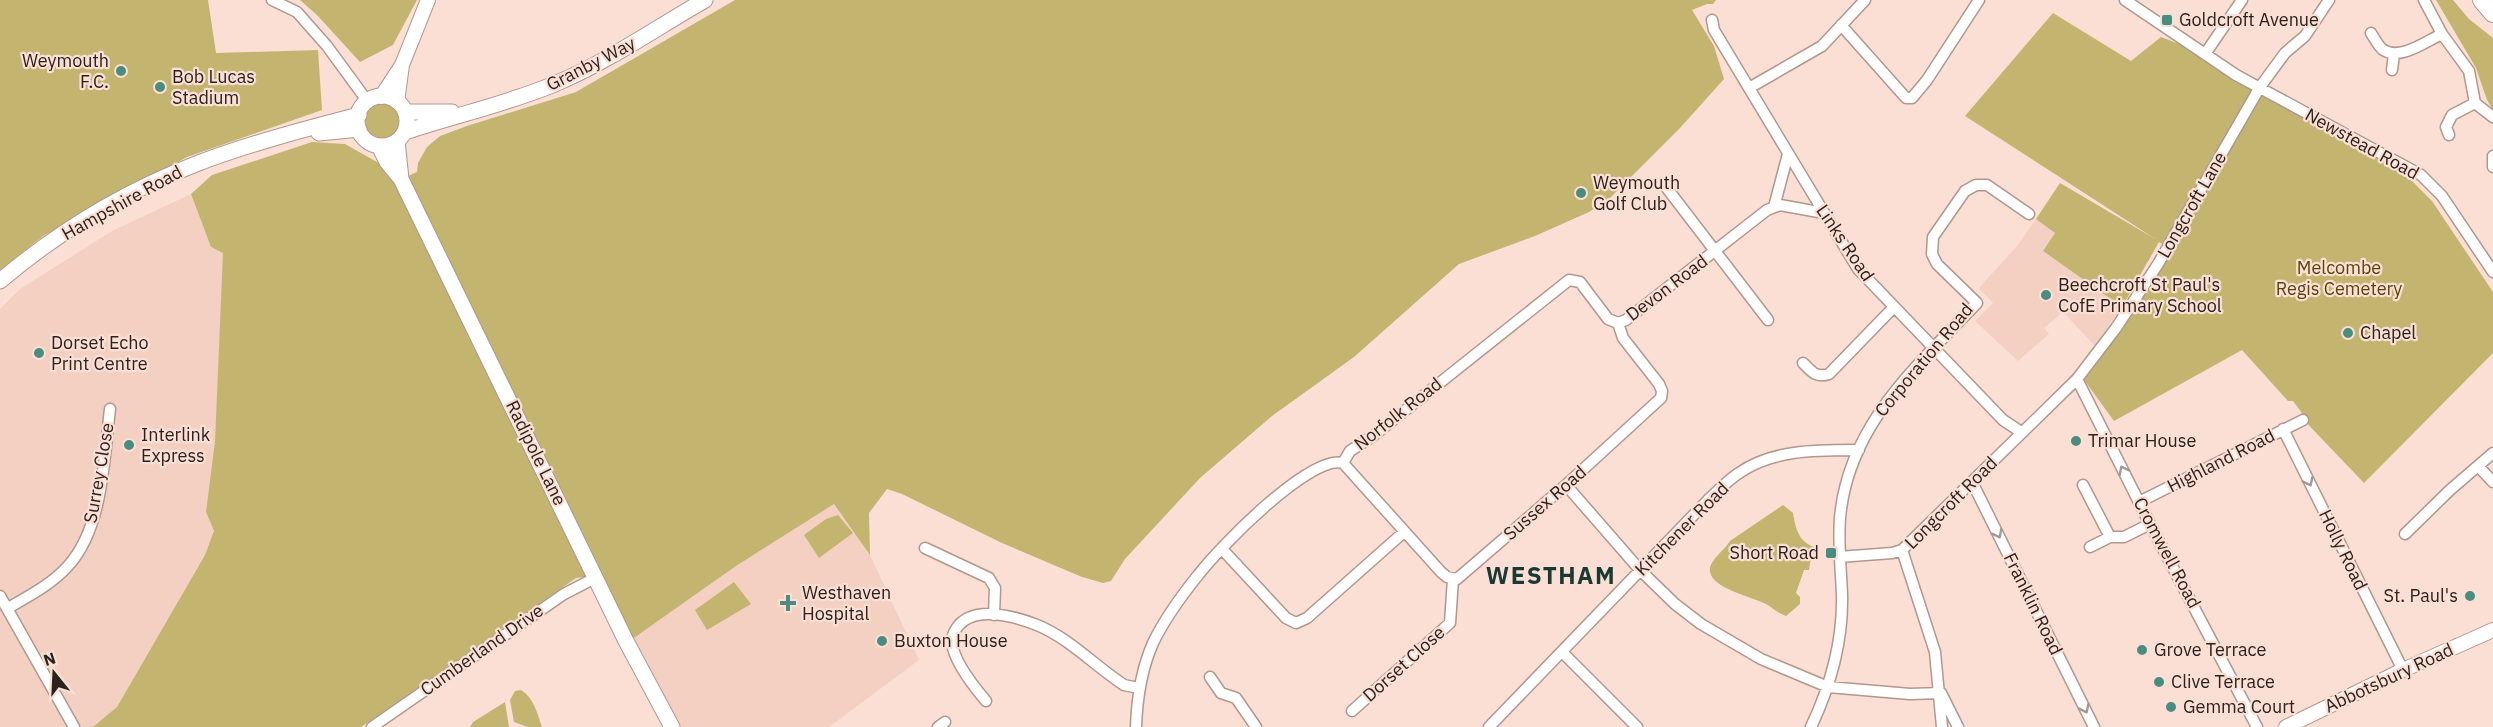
<svg xmlns="http://www.w3.org/2000/svg" width="2493" height="727" viewBox="0 0 2493 727" font-family="'IBM Plex Sans',sans-serif">
<rect width="100%" height="100%" fill="#fbdfd4"/>
<!-- built -->
<path fill="#f4d0c3" d="M191,194L211,247L224,252L215,441L206,512L214,531L205,555L117,707L104,719L93,727H0V309L20,289L112,231Z
M2036,219L2055,233L2043,251L2122,307L2095,346L2063,312L2044,328L2049,334L2018,361L1975,321L1993,303L1979,288L2017,246Z
M834,504L870,555L919,660L829,727H680L631,640L736,566Z"/>
<!-- green -->
<path fill="#c3b470" d="M0,0H208L216,53L318,50L322,110L187,157L43,236L0,270Z
M300,0H417L393,45L360,62L317,15Z
M735,0H1716L1713,4H1707L1692,10L1714,46L1724,79L1680,128L1606,202L1589,212L1535,236L1459,264L1354,357L1272,416L1200,478L1125,559L1111,581L1103,583L1082,577L1002,543L902,494L887,489L869,513L870,555L834,504L736,566L631,640L600,575L576,578L361,727H93L117,707L205,555L214,531L206,512L215,441L223,253L211,247L191,194L212,175L312,142L345,144L384,166L394,182L417,172L418,163L427,147L440,136L467,126L576,92Z
M2436,0H2453L2469,19L2493,38V110L2487,100L2476,68Z
M2053,13L2131,61L2161,37L2205,54L2409,178L2432,201L2493,292V353L2364,483L2300,416L2302,413L2293,401H2288L2242,350L2114,421L2082,377L2170,249L2159,242L2122,307L2043,251L2055,233L2036,219L2060,183L2157,240L1965,116Z
M365 121a17 17 0 1 1 34 0a17 17 0 1 1-34 0Z
M1783,505L1793,513C1796,530 1799,543 1817,548L1811,558L1809,570H1804L1796,593L1800,597V604L1786,616C1778,613 1774,609 1766,604C1753,597 1713,589 1710,572C1708,561 1725,550 1730,541Z
M838,515L853,533L819,558L804,535L826,519Z
M734,582L751,604L707,630L695,610Z
M521,690C534,698 537,713 542,727H528L514,722L510,700L515,691Z
M505,702L509,727H470L473,722Z"/>
<g fill="none" stroke-linecap="round" stroke-linejoin="round">
<!-- minor casing -->
<g stroke="#b1978d" stroke-width="13">
<path id="minor" d="M272,0L297,12L327,46L368,102
M2125,0L2236,75L2421,175L2442,196L2493,272
M2424,0L2442,34L2469,71L2475,103
M1712,20L1714,30L1858,269L2003,420L2021,432
M1841,25L1906,98H1912L1927,80L1979,0
M2371,33C2374,38 2378,45 2382,49C2399,62 2426,41 2442,34
M2205,54L2242,0
M2392,70L2394,54
M1749,88L1822,46L1865,0
M2475,103L2493,117
M2449,135L2446,127L2452,115L2475,103
M2493,156V167
M1666,187L1768,320
M1774,207L1788,154
M1618,323L1626,320L1767,210L1780,205L1824,213
M1803,363C1812,372 1816,378 1829,374L1893,308
M2077,379L2150,524L2257,727
M2283,429L2403,670
M1343,463L1441,572L1447,577L1457,579L1566,485L1661,398L1662,391L1659,384L1623,338L1618,323
M1343,463L1350,451L1373,436L1569,280L1580,282L1608,319L1618,323
M2478,466L2493,482
M1972,482L2094,727
M1566,485L1640,570L1675,604L1701,624L1761,659L1828,687L1910,694L1941,693L1958,727
M2083,485L2110,537H2124L2150,524
M2139,502L2303,420
M2405,534L2450,490L2493,453
M2090,547L2110,537
M925,548L989,578L995,588L994,615
M1222,549L1286,618L1296,623L1307,618L1404,532
M1839,557L1892,553L1902,550
M0,596L74,727
M8,608C29,596 52,584 68,566C103,528 104,458 110,409
M1562,652L1637,727
M1210,677L1221,693L1236,698L1256,727
M986,701C975,688 953,660 952,642C952,637 954,632 956,629C972,604 1014,616 1037,625C1069,638 1095,666 1124,685L1139,688
M1352,711L1450,623L1453,579
M372,727L564,594L595,578
M938,727L945,722
M1136,727C1137,698 1141,670 1153,643C1165,618 1182,595 1199,574C1219,548 1310,454 1343,463
M1489,727L1710,498C1719,490 1728,480 1739,473C1773,449 1819,450 1859,450
M1811,727C1830,687 1843,640 1842,595C1841,569 1838,544 1840,518C1848,425 1917,366 1977,303L1937,264L1932,254L1933,237L1965,191L1976,185H1987L2029,214
M1942,727L1935,652L1902,550L2077,379L2116,328L2158,264L2260,87L2285,53L2305,36L2329,0"/>
</g>
<!-- tertiary casing -->
<g stroke="#b1978d" stroke-width="16">
<path id="tertiary" d="M381,97L402,65L428,0
M397,102L402,65
M2286,727L2403,670L2493,630"/>
</g>
<!-- secondary casing -->
<g stroke="#b1978d" stroke-width="17">
<path id="secondary" d="M357 121a25 25 0 1 1 50 0a25 25 0 1 1-50 0Z
M405,112H452
M405,132C455,115 508,104 557,83C609,61 656,28 705,0
M319,133L359,129
M397,141L401,179
M379,146L387,162L401,179L626,641L672,727
M0,281C58,232 126,191 196,164C248,144 305,129 359,115"/>
</g>
<!-- trunk casing -->
<g stroke="#b1978d" stroke-width="20">
<path id="trunk" d="M2482,0L2493,13"/>
</g>
<!-- minor -->
<use href="#minor" stroke="#fff" stroke-width="10"/>
<!-- tertiary -->
<use href="#tertiary" stroke="#fff" stroke-width="14"/>
<!-- secondary -->
<use href="#secondary" stroke="#fff" stroke-width="15"/>
<!-- trunk -->
<use href="#trunk" stroke="#fff" stroke-width="18"/>
</g>
<!-- one-way arrows -->
<defs><path id="oneway-chevron" d="M-2-3.5L2.5 0L-2 3.5" fill="none" stroke-width="1.6" stroke-linecap="round" stroke-linejoin="round" transform="scale(1.5)"/></defs>
<g stroke="#a09b99">
<use href="#oneway-chevron" transform="translate(2123 470) rotate(-117)"/>
<use href="#oneway-chevron" transform="translate(2309 482) rotate(64)"/>
<use href="#oneway-chevron" transform="translate(1998 534) rotate(63)"/>
<use href="#oneway-chevron" transform="translate(2085 709) rotate(64)"/>
</g>
<!-- markers -->
<g fill="#498d81" stroke="#fbdfd4" stroke-width="2">
<rect x="2161" y="14" width="12" height="12" rx="3"/>
<circle cx="121" cy="71" r="6"/>
<circle cx="160" cy="87" r="6"/>
<circle cx="1581" cy="193" r="6"/>
<circle cx="2046" cy="295" r="6"/>
<circle cx="2348" cy="333" r="6"/>
<circle cx="39" cy="353" r="6"/>
<circle cx="2076" cy="441" r="6"/>
<circle cx="129" cy="445" r="6"/>
<rect x="1825" y="547" width="12" height="12" rx="3"/>
<circle cx="2470" cy="596" r="6"/>
<path d="M785 594h6v6h6v6h-6v6h-6v-6h-6v-6h6z"/>
<circle cx="882" cy="641" r="6"/>
<circle cx="2142" cy="650" r="6"/>
<circle cx="2159" cy="682" r="6"/>
<circle cx="2171" cy="707" r="6"/>
</g>
<g text-anchor="middle" stroke-width="4.5" stroke-linejoin="round" paint-order="stroke">
<!-- poi labels -->
<g font-size="18" fill="#2b211d" stroke="#fbdfd4" text-anchor="start">
<text x="2179" y="26">Goldcroft Avenue</text>
<text x="109" y="67" text-anchor="end">Weymouth<tspan x="109" dy="21">F.C.</tspan></text>
<text x="172" y="83">Bob Lucas<tspan x="172" dy="21">Stadium</tspan></text>
<text x="1593" y="189">Weymouth<tspan x="1593" dy="21">Golf Club</tspan></text>
<text x="2058" y="291">Beechcroft St Paul's<tspan x="2058" dy="21">CofE Primary School</tspan></text>
<text x="2360" y="339">Chapel</text>
<text x="51" y="349">Dorset Echo<tspan x="51" dy="21">Print Centre</tspan></text>
<text x="141" y="441">Interlink<tspan x="141" dy="21">Express</tspan></text>
<text x="2088" y="447">Trimar House</text>
<text x="1819" y="559" text-anchor="end">Short Road</text>
<text x="802" y="599">Westhaven<tspan x="802" dy="21">Hospital</tspan></text>
<text x="2458" y="602" text-anchor="end">St. Paul's</text>
<text x="894" y="647">Buxton House</text>
<text x="2154" y="656">Grove Terrace</text>
<text x="2171" y="688">Clive Terrace</text>
<text x="2183" y="713">Gemma Court</text>
</g>
<!-- street labels -->
<g font-size="18" fill="#2b211d" stroke="#fbdfd4">
<text transform="translate(591 64) rotate(-27)" y="6">Granby Way</text>
<text transform="translate(2362 144) rotate(29)" y="6">Newstead Road</text>
<text transform="translate(122 203) rotate(-29)" y="6">Hampshire Road</text>
<text transform="translate(2192 205) rotate(-60)" y="6">Longcroft Lane</text>
<text transform="translate(1845 243) rotate(56)" y="6">Links Road</text>
<text transform="translate(1667 288) rotate(-37)" y="6">Devon Road</text>
<text transform="translate(1924 360) rotate(-50)" y="6">Corporation Road</text>
<text transform="translate(1398 414) rotate(-38)" y="6">Norfolk Road</text>
<text transform="translate(536 453) rotate(64)" y="6">Radipole Lane</text>
<text transform="translate(2221 461) rotate(-27)" y="6">Highland Road</text>
<text transform="translate(99 473) rotate(-80)" y="6">Surrey Close</text>
<text transform="translate(1545 503) rotate(-41)" y="6">Sussex Road</text>
<text transform="translate(1951 503) rotate(-45)" y="6">Longcroft Road</text>
<text transform="translate(1682 529) rotate(-45)" y="6">Kitchener Road</text>
<text transform="translate(2343 550) rotate(64)" y="6">Holly Road</text>
<text transform="translate(2167 553) rotate(62)" y="6">Cromwell Road</text>
<text transform="translate(2033 604) rotate(64)" y="6">Franklin Road</text>
<text transform="translate(482 650) rotate(-35)" y="6">Cumberland Drive</text>
<text transform="translate(1404 664) rotate(-42)" y="6">Dorset Close</text>
<text transform="translate(2389 678) rotate(-25)" y="6">Abbotsbury Road</text>
</g>
<!-- park labels -->
<g font-size="18" fill="#51460b" stroke="#fbdfd4">
<text x="2339" y="274">Melcombe<tspan x="2339" dy="21">Regis Cemetery</tspan></text>
</g>
<!-- district labels -->
<g font-size="24" font-weight="bold" letter-spacing="1.5" fill="#193934" stroke="#fbdfd4">
<text x="1551" y="584">WESTHAM</text>
</g>
</g>
<!-- north arrow -->
<g transform="translate(54 673) rotate(342)" stroke="#fbdfd4" stroke-width="4.5" paint-order="stroke">
<path d="M0-4.5L10 22L0 15L-10 22Z" fill="#2b211d"/>
<text y="-9" font-size="16" font-weight="bold" text-anchor="middle" fill="#2b211d">N</text>
</g>
</svg>
